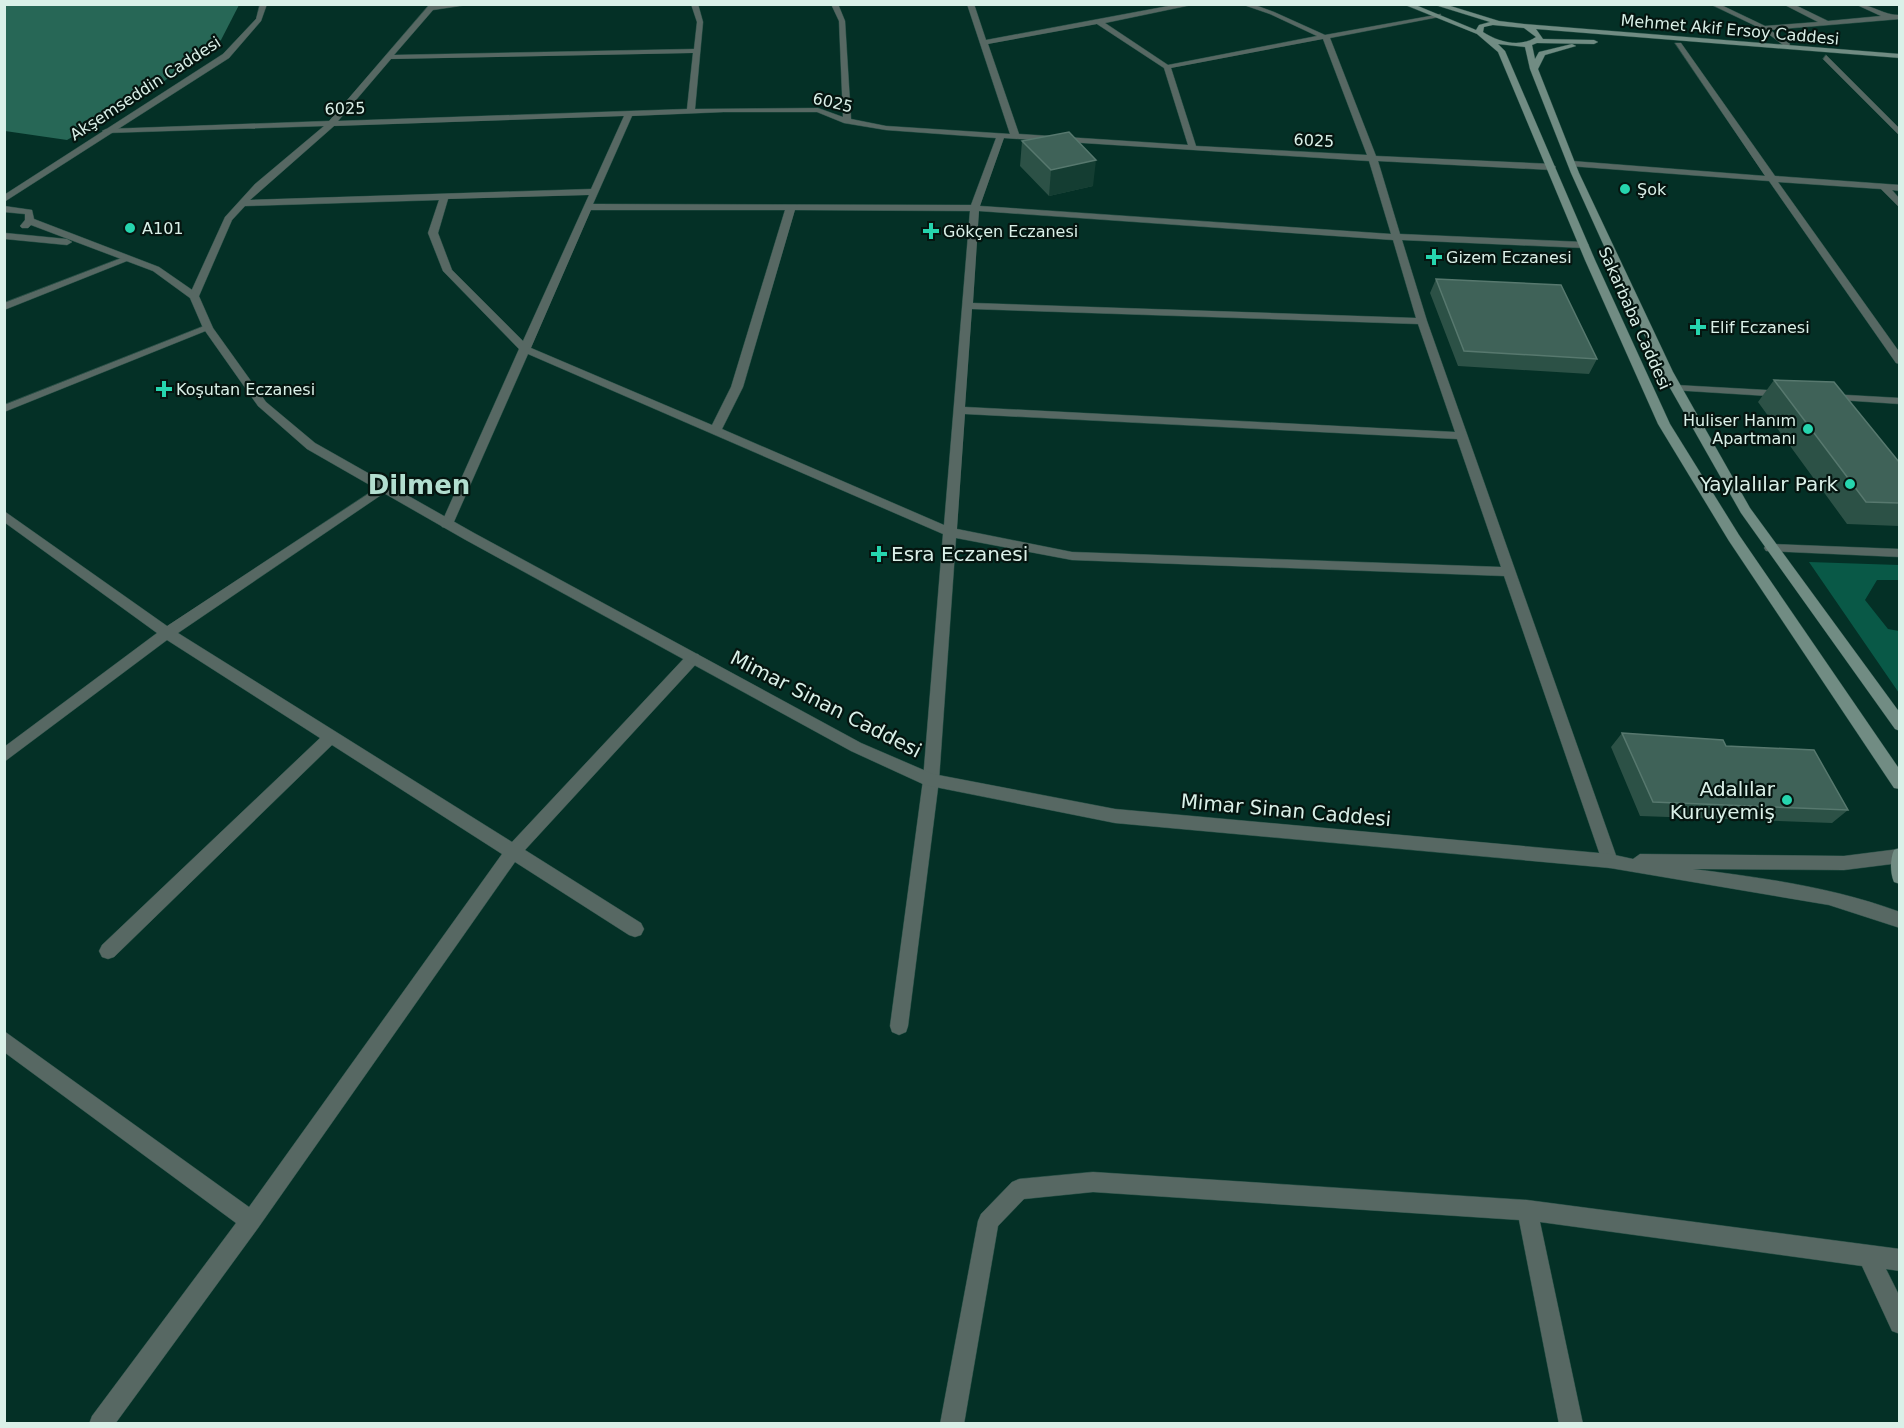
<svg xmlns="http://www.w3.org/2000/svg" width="1904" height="1428" viewBox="0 0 1904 1428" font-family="'DejaVu Sans',sans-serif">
<rect width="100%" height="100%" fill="#043026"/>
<!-- green -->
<path fill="#095947" d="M1809,562L1899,565V580H1877L1865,600L1888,629L1899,631V693Z"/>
<!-- forest -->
<path fill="#276756" d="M5,4H239V5L221,40L138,100L67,140L5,131Z"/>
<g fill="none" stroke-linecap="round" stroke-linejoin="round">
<!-- minor casing -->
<g stroke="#264f45" stroke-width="1">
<path id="minor" d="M430,4H473L433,10L394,55L694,49L697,22L691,4H698L703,22L695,109L818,108L843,117L839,21L831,4H838L845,21L851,119L886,126L1010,134L967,4H974L986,40L1179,4H1196L1105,23L1168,65L1317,36L1270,14L1241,4H1252L1274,12L1325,35L1441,14L1439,17L1330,38L1376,156L1552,164L1556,167L1552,170L1378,161L1400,234L1584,242L1589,245L1584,248L1402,240L1427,321L1618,861L1616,866L1610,868L1604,866L1602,861L1504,576L1072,560L956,538L939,780L908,1026L906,1032L899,1035L892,1032L890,1026L923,780L943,534L528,354L453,524L447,528L442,527L441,524L519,349L443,271L428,233L439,200L245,206L232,220L199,296L194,299L189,296L225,217L255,184L324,126L106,133L102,131L106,129L329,121ZM1097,24L1164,68L1188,145L1019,134L988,44ZM1323,39L1367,155L1196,146L1171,68ZM693,53L687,109L338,121L391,59ZM724,112H817L844,123L886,130L996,138L971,205L593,204L632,116ZM624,116L591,189L250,200L334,126ZM1004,138L1369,161L1391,234L980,206ZM589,195L523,341L452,270L438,233L448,199ZM591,210H785L731,387L712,425L531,348ZM795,210L970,211L944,525L722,429L743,387ZM979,211L1393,240L1416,318L973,303ZM972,309L1418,324L1455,432L965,407ZM965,414L1457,439L1501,567L1072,552L957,529Z
M1710,4H1719L1765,26L1818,22L1783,4H1793L1828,21L1881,16L1855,4C1872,4 1884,16 1900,15V19L1770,30L1790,44L1787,48L1762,29Z
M1675,43H1681L1775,176L1900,185V191L1892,190L1900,199V208L1881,189L1778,182L1900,353V364L1896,363L1769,181L1569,166V162L1572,161L1765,176Z
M1826,55L1900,129V136L1823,59Z
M124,257L132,259L4,310V303Z
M204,326L213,328L4,412V405Z
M1676,385L1784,391L1790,394L1784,397L1672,390L1670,388Z
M1829,394L1900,398V404L1825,399V395Z
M383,484L389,488L387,491L178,633L512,842L688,654H698L700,658L698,662L525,850L641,923L644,929L641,935L635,937L629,935L515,862L258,1228L115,1424H89L92,1416L236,1223L4,1052V1031L249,1207L502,854L332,745L114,957L108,959L102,957L99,951L102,945L320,738L167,640L4,762V747L157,633L4,522V511L167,626Z
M1771,544L1900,549V557L1766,551L1764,548L1766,545Z
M1093,1172L1527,1200L1900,1249V1271L1886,1269L1900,1297V1334L1892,1331L1862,1266L1540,1222L1583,1424H1559L1519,1220L1093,1192L1024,1199L998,1226L964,1424H940L978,1221L981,1214L1012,1182L1019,1179Z"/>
</g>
<!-- tertiary casing -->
<g stroke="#264f45" stroke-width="1">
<path id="tertiary" d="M260,4H267L261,21L229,58L4,202V195L223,54L256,19Z
M4,206L32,210L34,219L159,267L198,294L213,328L266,402L315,443L474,533L861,743L933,774L1115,809L1610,854L1633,859L1640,854L1844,856L1899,849L1900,863L1844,870L1693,869C1764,878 1832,887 1900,912V928L1829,905L1610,868L1115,823L925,785L851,751L464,539L307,449L258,406L203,328L190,298L153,271L31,225L28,228H22L20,226L25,220V214L4,212Z
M5,233L67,239L72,242L67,245L5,239Z"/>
</g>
<!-- secondary casing -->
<g stroke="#264f45" stroke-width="1">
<path id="secondary" d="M1403,4H1413L1476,30L1479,25L1490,22L1432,4H1444L1499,21L1524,24L1900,54V58L1536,29L1543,39L1594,40L1598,42L1594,44L1537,43L1532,45L1535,59L1539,52L1572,44L1576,46L1545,55L1538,69L1579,173L1673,372L1750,508L1900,713V731L1895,729L1741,513L1661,372L1571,173L1530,69L1525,47L1498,44L1505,51L1595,260L1670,424L1739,535L1900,770V789L1894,788L1729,541L1658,424L1585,260L1498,52L1477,34ZM1493,25L1524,28L1536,37C1520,48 1498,42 1483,32L1484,27Z
M1900,848V884L1894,882C1890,873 1890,859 1894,850Z"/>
</g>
<!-- minor -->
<use href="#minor" fill="#576863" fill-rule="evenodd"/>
<!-- tertiary -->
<use href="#tertiary" fill="#576863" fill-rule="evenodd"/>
<!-- secondary -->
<use href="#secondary" fill="#718c83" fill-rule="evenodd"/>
</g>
<!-- wall -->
<path fill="#2c5146" d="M1022,141L1093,186L1049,196L1020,166Z
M1436,279L1597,359L1589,374L1458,366L1430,293Z
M1774,380L1899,462V526L1847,524L1758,402Z
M1622,733L1726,746L1848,810L1832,823L1640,816L1611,747Z"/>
<!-- shaded-wall -->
<path fill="#143d32" d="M1096,160L1093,186L1049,196L1051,170Z"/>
<!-- building -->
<path fill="#3f6258" stroke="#57786e" stroke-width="1.5" d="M1069,132L1096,160L1051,170L1022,141Z
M1436,279L1561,285L1597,359L1464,351Z
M1774,380L1834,382L1899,462V503L1866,502Z
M1622,733L1723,740L1726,746L1814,750L1848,810L1653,802Z"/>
<!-- markers -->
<g fill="#26d5ae" stroke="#051510" stroke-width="2">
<circle cx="1625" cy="189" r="6"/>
<circle cx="130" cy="228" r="6"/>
<path d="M928 222h6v6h6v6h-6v6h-6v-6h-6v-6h6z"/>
<path d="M1431 248h6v6h6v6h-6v6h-6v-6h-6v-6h6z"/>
<path d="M1695 318h6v6h6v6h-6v6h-6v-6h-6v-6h6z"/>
<path d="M161 380h6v6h6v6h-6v6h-6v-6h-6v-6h6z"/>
<circle cx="1808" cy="429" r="6"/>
<circle cx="1850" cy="484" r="6"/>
<path d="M876 545h6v6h6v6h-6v6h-6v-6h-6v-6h6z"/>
<circle cx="1787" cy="800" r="6"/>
</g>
<g text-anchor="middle" stroke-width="4.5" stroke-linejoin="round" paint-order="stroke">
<!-- far-street labels -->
<g font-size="16" fill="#daf0e8" stroke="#051510">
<text transform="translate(1730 29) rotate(5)" y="6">Mehmet Akif Ersoy Caddesi</text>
<text transform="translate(145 88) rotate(-33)" y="6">Akşemseddin Caddesi</text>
<text transform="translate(833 102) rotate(13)" y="6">6025</text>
<text transform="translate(345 108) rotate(-2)" y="6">6025</text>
<text transform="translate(1314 140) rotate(3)" y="6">6025</text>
<text transform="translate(1635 318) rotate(66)" y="6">Sakarbaba Caddesi</text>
</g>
<!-- far-poi labels -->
<g font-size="16" fill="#daf0e8" stroke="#051510" text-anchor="start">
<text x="1637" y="195">Şok</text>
<text x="142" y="234">A101</text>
<text x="943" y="237">Gökçen Eczanesi</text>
<text x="1446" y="263">Gizem Eczanesi</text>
<text x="1710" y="333">Elif Eczanesi</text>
<text x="176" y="395">Koşutan Eczanesi</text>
<text x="1796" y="426" text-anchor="end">Huliser Hanım<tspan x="1796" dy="18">Apartmanı</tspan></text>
</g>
<!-- poi labels -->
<g font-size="20" fill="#daf0e8" stroke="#051510" text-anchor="end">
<text x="1838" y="491">Yaylalılar Park</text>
<text x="891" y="561" text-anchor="start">Esra Eczanesi</text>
<text x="1775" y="796">Adalılar<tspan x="1775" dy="23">Kuruyemiş</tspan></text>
</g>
<!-- street labels -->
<g font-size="20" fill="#daf0e8" stroke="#051510">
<text transform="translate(826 704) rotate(27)" y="7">Mimar Sinan Caddesi</text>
<text transform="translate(1286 810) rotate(5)" y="7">Mimar Sinan Caddesi</text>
</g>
<!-- district labels -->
<g font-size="26" font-weight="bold" fill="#b2decf" stroke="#051510">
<text x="419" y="494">Dilmen</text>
</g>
</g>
<!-- border -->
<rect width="1904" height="1428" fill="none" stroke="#daf0e8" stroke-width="12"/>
</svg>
